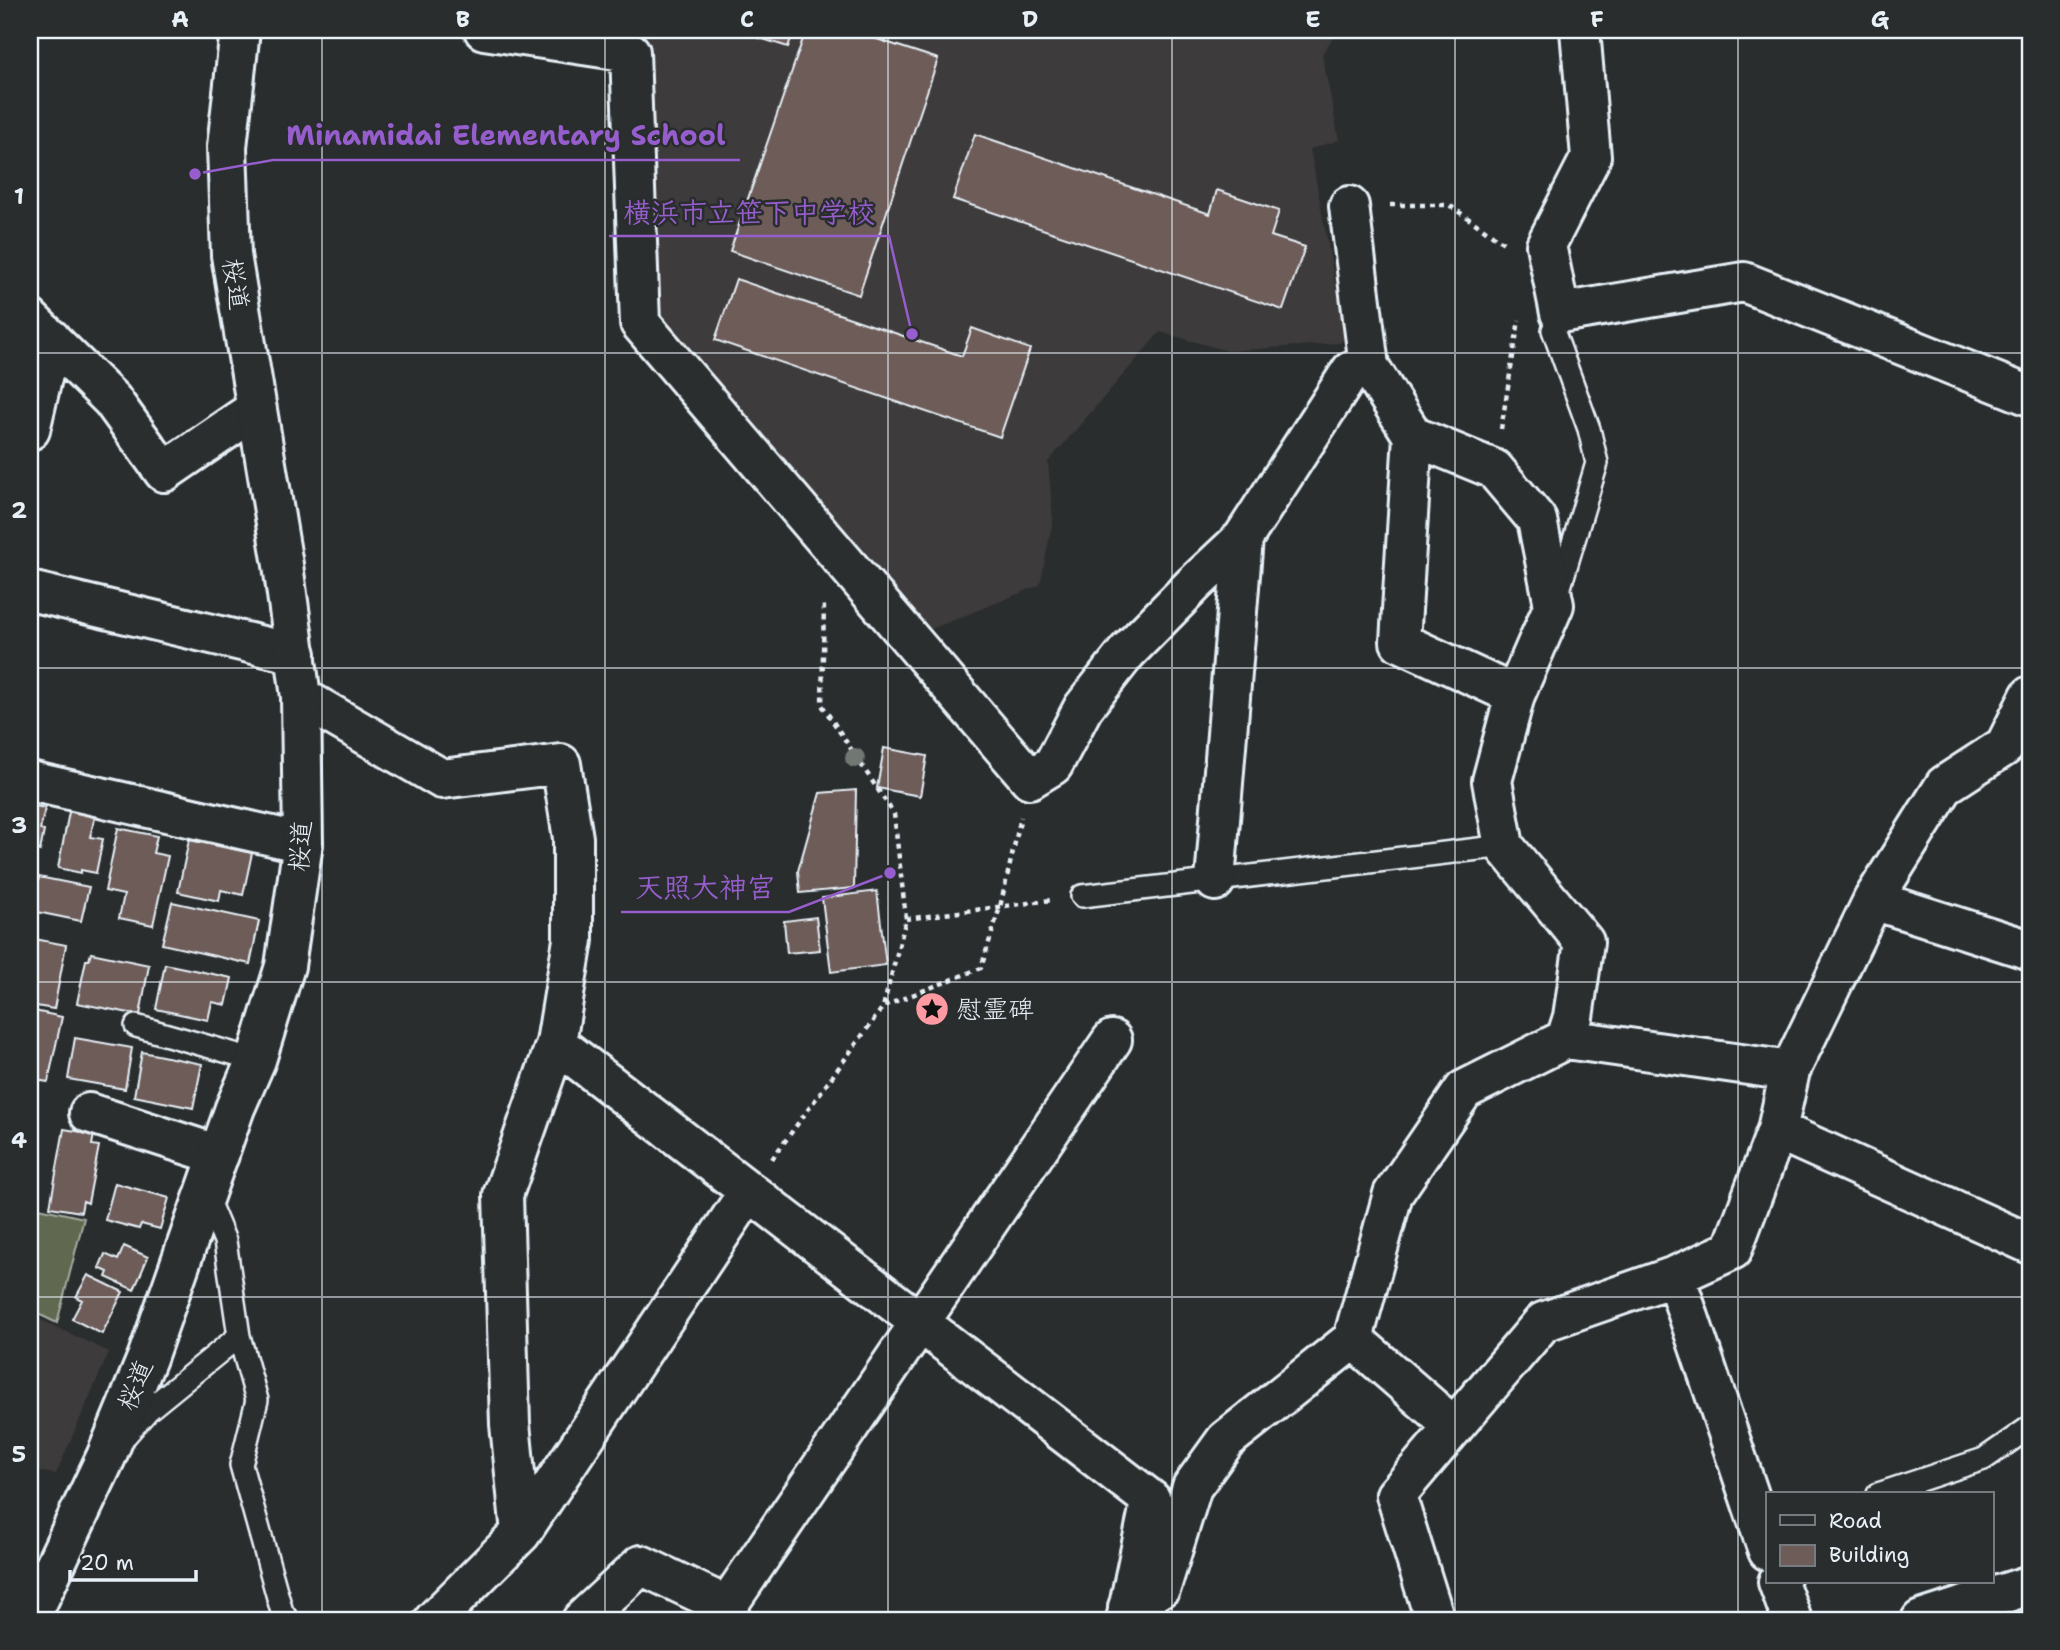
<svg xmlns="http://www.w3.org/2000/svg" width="2060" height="1650" viewBox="0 0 2060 1650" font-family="'Shantell Sans','Klee One',sans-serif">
<rect width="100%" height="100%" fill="#2a2d2e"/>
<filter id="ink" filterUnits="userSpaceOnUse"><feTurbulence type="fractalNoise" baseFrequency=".0143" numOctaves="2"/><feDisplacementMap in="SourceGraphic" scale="14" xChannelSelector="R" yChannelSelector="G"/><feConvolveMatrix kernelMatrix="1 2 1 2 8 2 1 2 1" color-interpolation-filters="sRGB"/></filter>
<g filter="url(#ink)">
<!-- built -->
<path fill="#3e3b3b" d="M636,30H1338L1322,54L1339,140L1310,149L1345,336L1340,343L1228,351L1160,332L1048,462L1053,520L1040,585L914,636L654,320L648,59Z
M30,1315L109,1352L56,1474L30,1470Z"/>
<!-- green -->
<path fill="#61694f" stroke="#a4ada4" stroke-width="2" d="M30,1206L84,1218L57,1323L30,1310Z"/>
<!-- building -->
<path fill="#6e5c59" stroke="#e8f1f8" stroke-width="2" d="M734,30H794L788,47Z
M806,30H849L938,59L859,295L730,251Z
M975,134L1210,214L1217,190L1279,211L1271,236L1305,247L1283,310L953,199Z
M736,279L962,356L972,328L1030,349L1000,437L715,340Z
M884,748L927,756L920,796L877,788Z
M856,790L854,888L800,893L798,871L820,793Z
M30,805L45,808L40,830L44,831L40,851L36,850L33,863L30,862Z
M70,807L96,812L90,837L103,839L96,873L81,870V873L58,868Z
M118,828L157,836L153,853L168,856L153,925L119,918L124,895L105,891Z
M189,840L252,853L243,895L221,890L219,901L178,892Z
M39,877L89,887L81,921L32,911Z
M877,891L886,965L831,972L822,898Z
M172,902L259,921L250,964L162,944Z
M816,917L820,950L787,953L784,921Z
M30,938L66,945L54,1009L30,1005Z
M91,953L149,965L140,1015L77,1003L86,960H89Z
M165,964L232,978L226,1005L212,1002L208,1020L156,1009Z
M30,1010L62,1017L48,1082L30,1079Z
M75,1038L132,1048L125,1089L68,1079Z
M142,1052L202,1064L193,1108L134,1096Z
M30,1109L37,1111L30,1146Z
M64,1129L94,1134L92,1145L99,1146L88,1203L83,1201L81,1212L50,1207Z
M115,1183L169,1198L160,1229L141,1224L139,1229L105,1220Z
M124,1246L148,1257L134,1290L106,1277L108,1272L99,1268L105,1254L118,1260Z
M88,1275L123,1292L102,1334L72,1319L82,1300L76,1297Z"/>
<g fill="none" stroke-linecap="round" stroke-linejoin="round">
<!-- service casing -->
<g stroke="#e8f1f8" stroke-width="26">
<path id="service" d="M1559,590L1597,463L1589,429L1553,330L1560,313
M1082,896L1504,846
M136,1026L256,1060
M206,1196L225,1241L239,1336
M126,1435L148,1410L239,1336L257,1400L241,1465L282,1612L288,1620
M1878,1494L1984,1459L2030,1427"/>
</g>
<!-- minor casing -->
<g stroke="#e8f1f8" stroke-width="44">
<path id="minor" d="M484,30L630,52L640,323L1030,779L1053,765L1083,708L1127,652L1194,584L1243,538L1351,371L1369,366
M1580,30L1591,157L1546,245L1560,313L1744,282L2030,396
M1349,206L1369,366L1413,436L1494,469L1537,520L1554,605L1515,695L1492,781L1504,846L1584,942L1573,1017L1566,1039L1464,1090L1393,1194L1353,1339L1454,1427
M30,319L112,400L164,472L256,409
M30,430L51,339
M1413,436L1400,642L1515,695
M30,591L296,654
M301,697L442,779L561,764L573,838V940L556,1043L503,1195L510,1424L521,1533
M30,781L303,843
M1215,881L1243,538
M1873,900L2030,950
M1566,1039L1790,1071L1777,1130L2030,1244
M556,1043L1151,1500L1126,1620
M1790,1071L1873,900L1945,785L2005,746L2030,696
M89,1113L219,1155
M1675,1276L1768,1551
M1778,1582L1792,1620
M1128,1607L1161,1587L1192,1487L1226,1440L1353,1339
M434,1620L521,1533L749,1191
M582,1620L641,1565L727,1606L1112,1040
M1435,1620L1396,1495L1543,1322L1675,1276L1732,1250L1777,1130"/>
</g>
<!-- tertiary casing -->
<g stroke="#e8f1f8" stroke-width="44">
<path id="tertiary" d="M30,1618L106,1457L147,1358L235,1108L256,1060L285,966L303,843L301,697L283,565L231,255L227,147L240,30
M1921,1620L2030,1585"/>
</g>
<!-- path -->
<path stroke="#e8f1f8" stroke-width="4.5" stroke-dasharray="5 5" stroke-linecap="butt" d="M1390,205H1449L1505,244
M1501,429L1519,320
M906,919L1051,900
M884,1006L981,968L1000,907L1021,817
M772,1159L883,1007L906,919L894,814L822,705L824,603"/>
<!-- service -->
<use href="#service" stroke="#2a2d2e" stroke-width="21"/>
<!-- minor -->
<use href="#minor" stroke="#2a2d2e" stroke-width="38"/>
<!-- tertiary -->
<use href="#tertiary" stroke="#2a2d2e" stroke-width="38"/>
</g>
<!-- trees -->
<circle fill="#717773" cx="855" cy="758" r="10"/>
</g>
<!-- grid -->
<path fill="none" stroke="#e8f1f8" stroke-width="2" stroke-opacity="0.55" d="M322,30V1620M605,30V1620M888,30V1620M1172,30V1620M1455,30V1620M1738,30V1620M30,353H2030M30,668H2030M30,982H2030M30,1297H2030"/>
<!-- icons -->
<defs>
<g id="sight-disc" transform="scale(1.75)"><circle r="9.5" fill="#ff9aa2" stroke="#2a2d2e"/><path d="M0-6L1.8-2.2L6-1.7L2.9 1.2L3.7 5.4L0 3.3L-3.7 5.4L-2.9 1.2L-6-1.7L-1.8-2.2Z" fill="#111"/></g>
</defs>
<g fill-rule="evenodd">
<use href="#sight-disc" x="932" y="1009"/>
</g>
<g text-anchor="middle" stroke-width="5" stroke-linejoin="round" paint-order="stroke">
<!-- street labels -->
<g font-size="26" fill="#e8f1f8" stroke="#2a2d2e">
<text transform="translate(236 284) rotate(81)" y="9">桜道</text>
<text transform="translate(300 846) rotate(-86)" y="9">桜道</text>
<text transform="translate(135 1385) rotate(-68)" y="9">桜道</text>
</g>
<!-- poi labels -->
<g font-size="26" fill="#e8f1f8" stroke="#2a2d2e" text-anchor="start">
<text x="956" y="1018">慰霊碑</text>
</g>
</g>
<!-- callouts -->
<path fill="none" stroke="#965dcd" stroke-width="2.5" d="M195 174L273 160H740M912 334L889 236H609M890 873L789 912H621"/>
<g fill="#965dcd" stroke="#2a2d2e" stroke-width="2.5">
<circle cx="195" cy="174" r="7"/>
<circle cx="912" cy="334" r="7"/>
<circle cx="890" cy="873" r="7"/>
</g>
<g font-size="28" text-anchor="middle" font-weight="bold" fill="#965dcd" stroke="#2a2d2e" stroke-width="5" stroke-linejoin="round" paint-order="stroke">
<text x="506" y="145">Minamidai Elementary School</text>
<text x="749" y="222">横浜市立笹下中学校</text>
<text x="705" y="897">天照大神宮</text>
</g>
<!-- margin -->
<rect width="2060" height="1650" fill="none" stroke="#2a2d2e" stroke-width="77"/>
<!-- legend -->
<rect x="1766" y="1492" width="228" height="91" fill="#2a2d2e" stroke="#767b7f" stroke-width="2"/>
<rect x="1780" y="1515" width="35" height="10" fill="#2a2d2e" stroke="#767b7f" stroke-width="2"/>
<text x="1829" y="1528" font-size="21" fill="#e8f1f8">Road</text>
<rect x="1780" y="1545" width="35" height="21" fill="#6e5c59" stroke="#767b7f" stroke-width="2"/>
<text x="1829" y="1562" font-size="21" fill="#e8f1f8">Building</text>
<!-- scale -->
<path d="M70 1570v10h126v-10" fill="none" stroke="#e8f1f8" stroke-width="3.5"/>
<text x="80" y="1570" font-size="21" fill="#e8f1f8" stroke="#2a2d2e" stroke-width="5" paint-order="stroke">20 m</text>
<rect x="38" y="38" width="1984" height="1574" fill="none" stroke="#e8f1f8" stroke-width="2.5"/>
<g font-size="23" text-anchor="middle" font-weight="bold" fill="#e8f1f8">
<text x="180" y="27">A</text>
<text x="463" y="27">B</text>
<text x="747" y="27">C</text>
<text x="1030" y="27">D</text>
<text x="1313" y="27">E</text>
<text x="1597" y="27">F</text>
<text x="1880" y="27">G</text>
<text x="19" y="204">1</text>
<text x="19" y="518">2</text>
<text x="19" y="833">3</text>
<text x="19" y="1148">4</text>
<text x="19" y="1462">5</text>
</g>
</svg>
